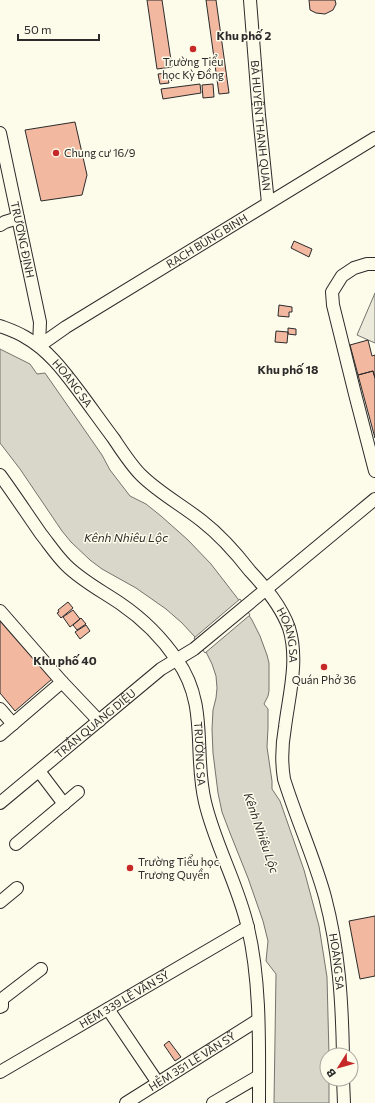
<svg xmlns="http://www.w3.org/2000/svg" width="375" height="1103" viewBox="0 0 375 1103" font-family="Commissioner,sans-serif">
<rect width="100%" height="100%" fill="#fdfbea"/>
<!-- green -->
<path fill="#ecebdb" stroke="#74746e" d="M375,293V343L357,335Z"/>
<!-- water -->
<path fill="#d8d7c9" stroke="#74746e" d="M0,349L30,364L37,374L45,373L102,455L110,470L130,496L146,504L161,516L188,540L211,564L238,599L252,620L260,636L267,655L269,663V691L268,696L264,704L268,709V728L267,747L272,781V789L280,801L304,870L319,926L327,977L329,1055H327V1079H329V1103H274L276,974L266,961L268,941L263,921L248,878L230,833L222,812L218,793L213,753L212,729L213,710L216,698L217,688L216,676L212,664L206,652L195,637L182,623L166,609L136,588L102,569L90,560L71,542L62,531L20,469L0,443Z"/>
<!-- pier -->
<path fill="#fdfbea" stroke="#74746e" d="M240,599L250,615L205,653L194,638Z"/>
<!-- building -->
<path fill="#f2b8a0" stroke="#2b2b2b" d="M147,0H162L172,67L157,69Z
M206,0H216L229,93L219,94Z
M309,0H335L336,4L333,10L325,14L316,13L310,10Z
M167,73L169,83L160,84L158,74Z
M200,84L201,93L163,99L161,89Z
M213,84L214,97L203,98L202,85Z
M75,122L87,175L82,195L41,201L25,130Z
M294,241L312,249L309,257L291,248Z
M279,305L292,307V312H289V317L278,316Z
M288,328L296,329V335L288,334Z
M276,331L288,332L287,343L275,342Z
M368,340L372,356L375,355V378L373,371L358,375L350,345Z
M373,371L375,378V438L358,375Z
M68,602L73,608L61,618L57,613L59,612L58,610Z
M73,610L80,619L70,627L63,617Z
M81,618L86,624L77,630L73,625Z
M0,619L52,679L15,711L0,693Z
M86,625L90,631L80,639L75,632Z
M375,916V976L360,979L349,921Z
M169,1041L181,1057L175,1061L164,1045Z"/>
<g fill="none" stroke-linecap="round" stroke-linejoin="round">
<!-- minor casing -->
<g stroke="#2b2b2b" stroke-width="14">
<g id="minor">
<path id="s1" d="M250,0L259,115L268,203"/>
<path id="s2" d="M0,133L40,322L39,346"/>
<path d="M0,225L5,222L18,218"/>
<path d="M375,264H367L354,268L342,276L332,292L333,305L355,394L375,471"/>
<path id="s3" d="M0,326C8,329 17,332 25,337C47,349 63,370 78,390C90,406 102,423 114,439C122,451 131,465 141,475C159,493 182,505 202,521C220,535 236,553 250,571C266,588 281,606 289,628C299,660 289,695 285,727C282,744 281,761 284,779C296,818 314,857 325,897C339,950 342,1001 343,1055"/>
<path id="s4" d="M39,346L66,327L375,138"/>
<path id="s5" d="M0,475C14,494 27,514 41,534C49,544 56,555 66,565C82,581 102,591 121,604C143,619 162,638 177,660C209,705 193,752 205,802C215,845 238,884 248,928C261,983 259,1047 259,1103"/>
<path d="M0,611L62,682L99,721"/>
<path d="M0,709L13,724"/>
<path d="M0,735L62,682"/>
<path d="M39,771L64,804"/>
<path id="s6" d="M0,803L161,669L194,649L375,499"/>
<path d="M16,844L78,792"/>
<path d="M0,902L17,888"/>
<path d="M0,1007L2,1006V999L41,969"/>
<path d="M108,1009L158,1083"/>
<path id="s7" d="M0,1072L248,927"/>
<path d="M343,1079L344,1103"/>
<path id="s8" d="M126,1103L258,1020"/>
<path d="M213,1103L259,1076"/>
</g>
</g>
<!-- minor -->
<use href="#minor" stroke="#fdfbea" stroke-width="12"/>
</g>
<!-- markers -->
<g fill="#c62828" stroke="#fdfbea" stroke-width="1.5">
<circle cx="193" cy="49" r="4"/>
<circle cx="56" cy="153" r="4"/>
<circle cx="324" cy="667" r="4"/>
<circle cx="130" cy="868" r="4"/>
</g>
<g text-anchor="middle" stroke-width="3" stroke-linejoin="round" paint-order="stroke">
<!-- poi labels -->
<g font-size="11" fill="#2b2b2b" stroke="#fdfbea">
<text x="193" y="66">Trường Tiểu<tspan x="193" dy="13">học Kỳ Đồng</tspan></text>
<text x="64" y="157" text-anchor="start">Chung cư 16/9</text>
<text x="324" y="684">Quán Phở 36</text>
<text x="138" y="866" text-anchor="start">Trường Tiểu học<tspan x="138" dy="13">Trương Quyền</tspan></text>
</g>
<!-- street labels -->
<g font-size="11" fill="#2b2b2b" stroke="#fdfbea">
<text dy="4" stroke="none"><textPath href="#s1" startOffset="126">BÀ HUYỆN THANH QUAN</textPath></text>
<text dy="4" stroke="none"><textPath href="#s2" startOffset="109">TRƯƠNG ĐỊNH</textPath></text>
<text dy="4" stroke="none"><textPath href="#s4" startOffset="198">RẠCH BÙNG BINH</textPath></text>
<text dy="4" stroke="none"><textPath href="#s3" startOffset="94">HOÀNG SA</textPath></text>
<text dy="4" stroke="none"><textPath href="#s3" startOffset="431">HOÀNG SA</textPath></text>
<text dy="4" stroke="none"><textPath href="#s6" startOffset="124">TRẦN QUANG DIỆU</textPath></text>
<text dy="4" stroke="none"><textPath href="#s5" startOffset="357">TRƯỜNG SA</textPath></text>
<text dy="4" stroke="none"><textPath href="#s3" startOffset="767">HOÀNG SA</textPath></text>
<text dy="4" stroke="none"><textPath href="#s7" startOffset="144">HẺM 339 LÊ VĂN SỸ</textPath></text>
<text dy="4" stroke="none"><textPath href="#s8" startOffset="78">HẺM 351 LÊ VĂN SỸ</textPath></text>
</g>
<!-- neighbourhood labels -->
<g font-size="12" font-weight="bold" fill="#2b2b2b" stroke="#fdfbea">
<text x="244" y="40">Khu phố 2</text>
<text x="288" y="374">Khu phố 18</text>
<text x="65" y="665">Khu phố 40</text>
</g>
<!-- water labels -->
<g font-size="12" font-style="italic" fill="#2b2b2b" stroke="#fdfbea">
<text x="126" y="542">Kênh Nhiêu Lộc</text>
<text transform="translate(261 833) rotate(71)" y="4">Kênh Nhiêu Lộc</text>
</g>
</g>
<!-- north arrow -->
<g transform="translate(339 1067) rotate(233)"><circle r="19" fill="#fdfbea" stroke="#a9a89e"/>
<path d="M0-3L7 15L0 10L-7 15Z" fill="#c62828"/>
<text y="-6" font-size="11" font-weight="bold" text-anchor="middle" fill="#2b2b2b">B</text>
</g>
<!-- scale -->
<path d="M18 34v6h81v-6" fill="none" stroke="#2b2b2b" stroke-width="2"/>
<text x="24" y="34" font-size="12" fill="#2b2b2b" stroke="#fdfbea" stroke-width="3" paint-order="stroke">50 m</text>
</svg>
